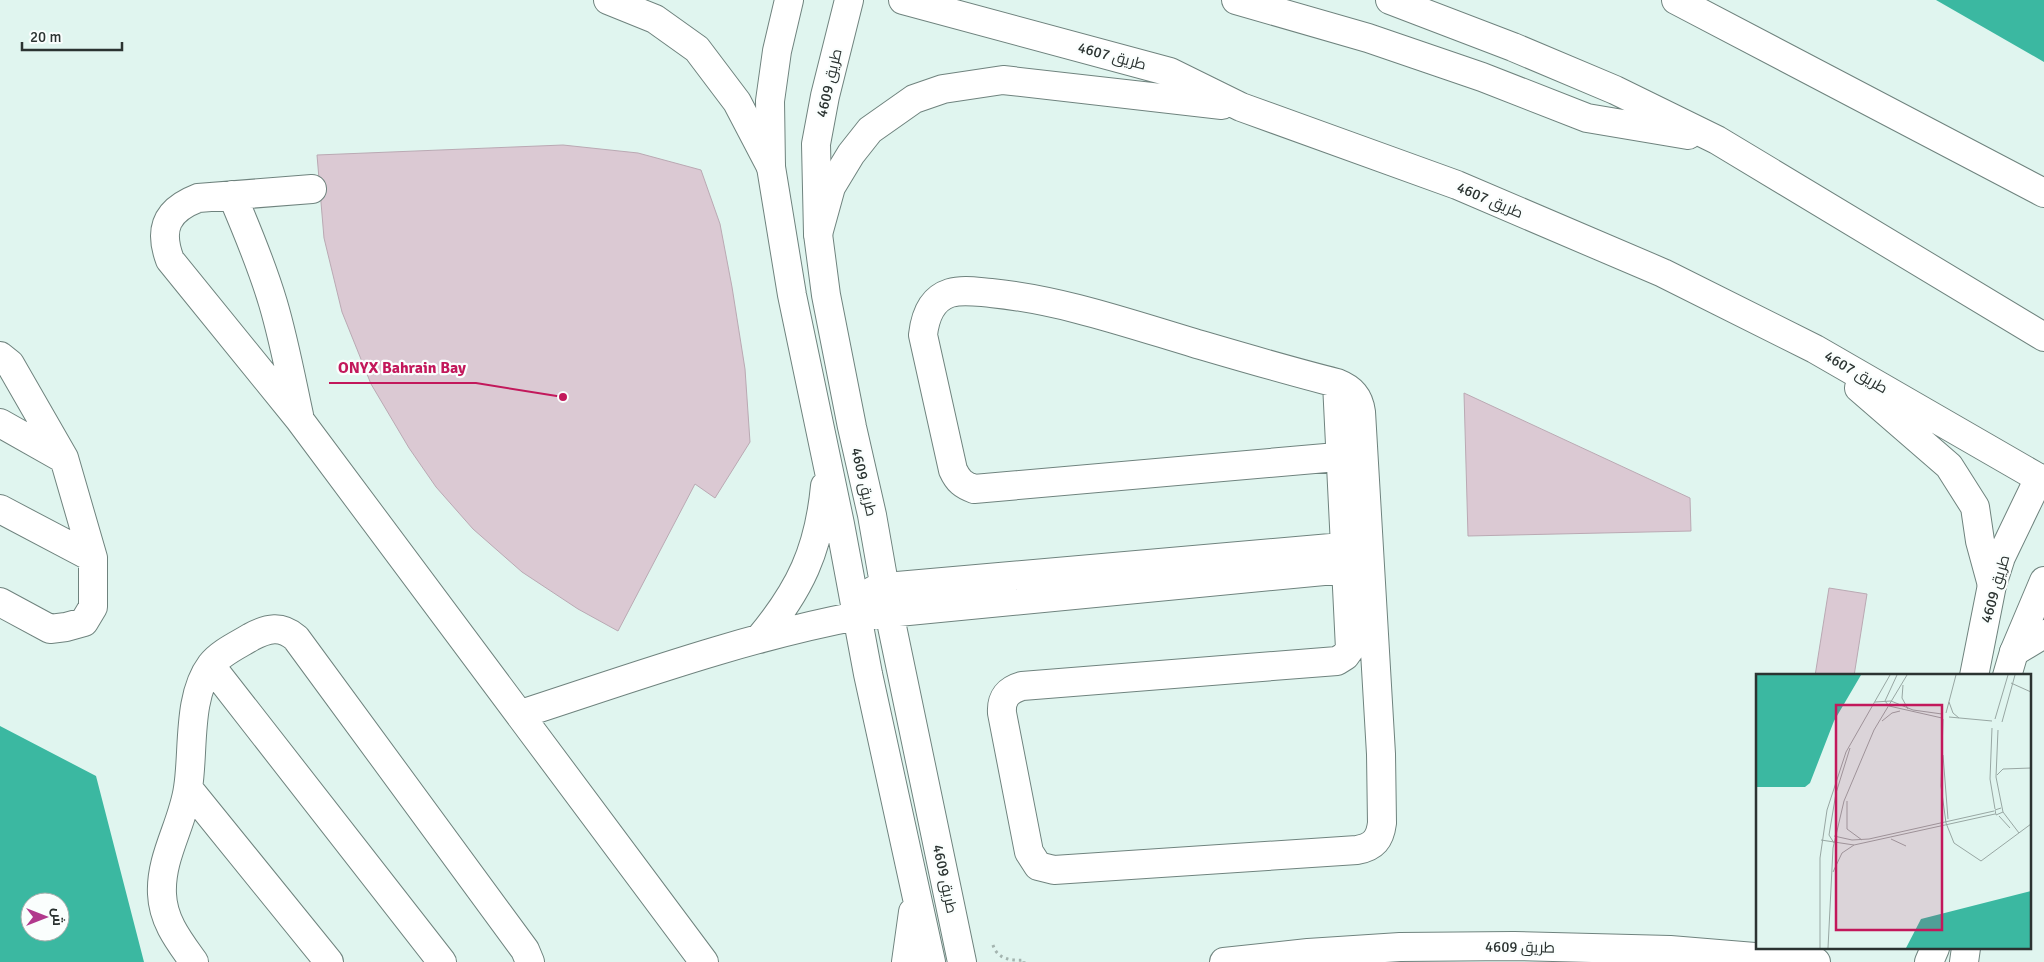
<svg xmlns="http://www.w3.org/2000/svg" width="2044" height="962" viewBox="0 0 2044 962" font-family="Signika,Cairo,sans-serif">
<rect width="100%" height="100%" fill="#e0f5ef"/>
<!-- water -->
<path fill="#3bb8a1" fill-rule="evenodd" d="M1936,0H2044V62Z
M0,726L96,776L144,962H0ZM30,902H60V932H30Z"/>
<!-- building -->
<path fill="#dbc9d3" stroke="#baa9b3" d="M563,145L638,153L701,170L720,224L732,287L745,369L750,442L715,498L695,484L618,631L578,609L522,572L473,529L436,487L409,448L371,384L342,312L324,238L317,155Z
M1464,393L1690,498L1691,531L1468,536Z
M1829,588L1867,594L1854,676H1815Z"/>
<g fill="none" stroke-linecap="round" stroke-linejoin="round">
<!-- minor casing -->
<g stroke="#6f837e" stroke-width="30">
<path id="minor" d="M789,0L777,51L770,101L771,167L792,295L840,524L868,674L931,962
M849,0L825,96L816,144L818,234L826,295L852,427L872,515L889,612L962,962
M1676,0L2044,193
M312,189L198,198C167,210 158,228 170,260L299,419L704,962
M232,195C247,230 262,266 273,303C284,340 291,378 299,415
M0,356L10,364L64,458L93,558V607L84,622L66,627L50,629L0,602
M1337,383C1352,389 1359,397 1361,412L1381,754L1382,823C1380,839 1374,847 1357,850L1054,870L1038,866L1029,852L1002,713C1001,698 1008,690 1022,686L1337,661L1345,656L1350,649Z
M1337,383C1289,371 1242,357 1194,343C1127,323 1061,300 991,293C978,292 963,289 950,293C931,299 925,317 923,335L953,470C958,481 963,485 974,489L1360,455
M0,423L62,458
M0,509L93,558
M869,593L876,589L886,587L1365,545
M759,639C800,590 819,550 825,486
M211,666L442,962
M1974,676L1992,585L2001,557L2039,478
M2007,676L2014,652L2044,581
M521,714C632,678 742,638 857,616L1366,567
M188,788L329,962
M194,962C179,941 163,921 162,894C160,857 183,824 188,788C194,751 187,697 211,665C220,653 238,645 251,637C268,628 281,625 296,638L525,950L530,962
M906,962L913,912
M1224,962L1308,953L1400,947L1514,946L1670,950L1816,962
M1929,962L1935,948
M1964,962L1966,948"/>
</g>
<!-- major casing -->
<g stroke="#6f837e" stroke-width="30">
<path id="major" d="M608,0L655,19L697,49L737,102L771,167
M903,0L1170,72L1241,107L1457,185L1663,273L1815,349L2044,481
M1236,0L1368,38L1482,77L1587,118L1688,135
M1390,0L1513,47L1615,90L1717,140L2044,337
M818,234L831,187L851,154L870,130L914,99L943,89L1003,80L1222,105
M1859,388L1949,466L1975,507L1980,541L1992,585
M2014,652L2044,634"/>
</g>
<!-- path -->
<path stroke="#a3b4af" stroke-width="3" stroke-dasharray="2.5 4" stroke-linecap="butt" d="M993,945C997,959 1011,961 1024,960V962"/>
<!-- minor -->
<use href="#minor" stroke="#fff" stroke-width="28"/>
<!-- major -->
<use href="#major" stroke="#fff" stroke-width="28"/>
</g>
<g text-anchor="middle" stroke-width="4.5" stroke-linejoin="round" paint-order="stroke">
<!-- street labels -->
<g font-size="15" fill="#2b3331" stroke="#fafefd">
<text transform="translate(1112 56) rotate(15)" y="5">طريق 4607</text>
<text transform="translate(829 83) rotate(-77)" y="5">طريق 4609</text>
<text transform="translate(1490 200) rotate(23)" y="5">طريق 4607</text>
<text transform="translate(1856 372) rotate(30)" y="5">طريق 4607</text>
<text transform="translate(864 482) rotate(77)" y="5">طريق 4609</text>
<text transform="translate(1995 589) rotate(-74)" y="5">طريق 4609</text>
<text transform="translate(945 879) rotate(78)" y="5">طريق 4609</text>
<text transform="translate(1520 947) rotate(1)" y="5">طريق 4609</text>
</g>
</g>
<!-- overview -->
<g transform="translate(1756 674)">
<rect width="275" height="275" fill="#e0f5ef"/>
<path d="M0,1H105L78,47L54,109L49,113H0ZM275,217V274H150L165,245Z" fill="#3bb8a1"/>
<path fill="none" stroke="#98a7a3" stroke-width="1" d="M255,9L275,18M147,11L146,24L152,35M119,28L135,27L157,36L186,40M193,28L197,39L203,44M133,32L186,44M133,32L129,27L141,1M190,39L200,1M193,43L236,47M187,45L185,112L190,149L198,169L225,187L275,150M239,45L252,1M126,47L136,39L144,37M246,48L259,1M236,54L234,105L239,135M242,56L240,103L247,138L240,141L239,136L245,134M187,81L192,145M241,101L247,95L275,94M91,127V155L106,166M247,138L263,159M243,142L254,154M78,162L96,166L113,165L238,137M135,165L150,172M65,166L98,171L239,140M78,169L73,161L80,119L94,74M77,198L86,179L98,171M64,274V184L71,136L90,78L134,1M72,274L77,174L88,127L118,56L151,1"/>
<path fill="#c2185b" fill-opacity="0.15" stroke="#c2185b" stroke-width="2.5" d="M80,31H186V256H80Z"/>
<rect width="275" height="275" fill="none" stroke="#2b3331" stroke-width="2.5"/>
</g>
<!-- callouts -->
<path fill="none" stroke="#c2185b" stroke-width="2" d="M563 397L476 383H329"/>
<circle fill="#c2185b" stroke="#fafefd" stroke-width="2" cx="563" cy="397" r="5"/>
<g font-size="16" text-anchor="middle" font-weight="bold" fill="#c2185b" stroke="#fafefd" stroke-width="4.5" stroke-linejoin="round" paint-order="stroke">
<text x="402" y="373">ONYX Bahrain Bay</text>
</g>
<!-- north arrow -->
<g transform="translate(45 917) rotate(90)"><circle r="24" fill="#fafefd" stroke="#a7adab"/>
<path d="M0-4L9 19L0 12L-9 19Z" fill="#b1398d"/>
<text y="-8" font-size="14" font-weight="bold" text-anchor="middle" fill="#2b3331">ش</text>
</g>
<!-- scale -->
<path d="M22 42v8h100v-8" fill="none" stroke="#2b3331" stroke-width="2.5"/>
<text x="30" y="42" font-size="15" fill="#2b3331" stroke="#fafefd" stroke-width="4" paint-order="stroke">20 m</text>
</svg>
